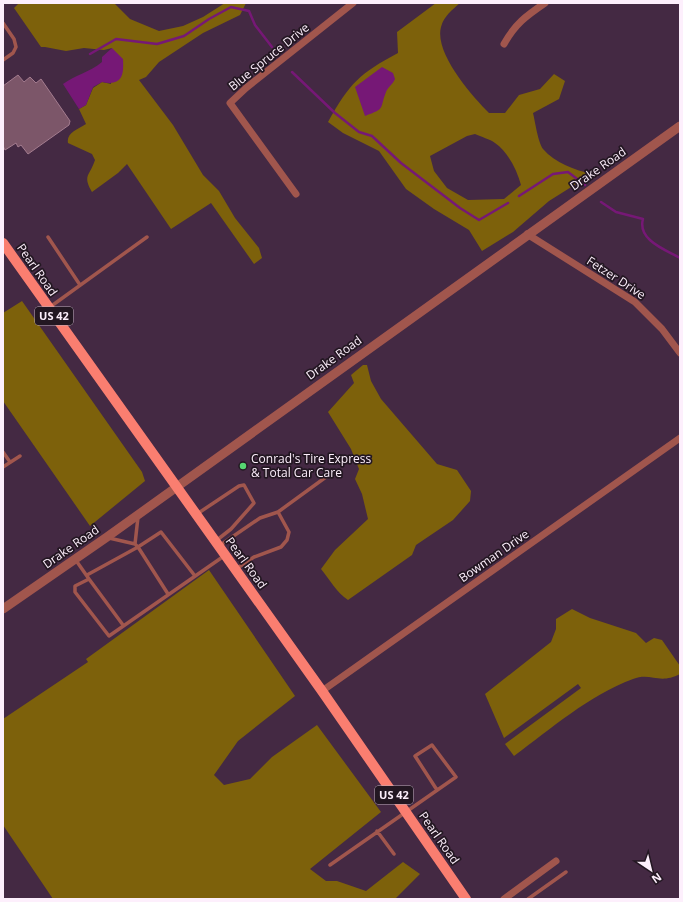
<svg xmlns="http://www.w3.org/2000/svg" width="683" height="902" viewBox="0 0 683 902" font-family="'Open Sans',sans-serif">
<rect width="100%" height="100%" fill="#442943"/>
<!-- forest -->
<path fill="#7d610b" fill-rule="evenodd" d="M19,3H114L130,19L159,31L183,26L203,17L225,3H246L240,15L203,33L159,62L146,77L139,80L173,125L203,175L219,191L235,218L259,248L262,258L254,264L211,203L171,229L127,164L118,173L92,192C82,175 90,176 95,160L92,154L68,143C66,133 78,129 86,124L79,109L86,105L93,88L102,82L111,84L112,48L104,50L84,48L66,51L45,47H41L14,8Z
M436,3H460C452,10 444,16 441,27C434,53 472,96 489,113H505L519,95L540,89L554,74L565,81L559,99L533,113C535,121 538,142 543,149C555,163 575,170 592,174L549,201L513,232L482,251L469,230L434,209L406,189L379,151L343,133L328,122C349,84 360,73 398,53L397,32ZM475,134C481,137 490,139 495,143C508,152 517,170 521,185L504,199L468,200L447,188L434,171L430,156L467,136Z
M22,301L142,472L145,481L90,526L3,401V313Z
M363,365H367L371,381L381,399L437,464L457,470L471,491L470,501L453,520L416,545L412,555L348,600C337,593 330,580 321,569L335,550L368,519L362,494L355,479L359,469L351,449L328,412L354,383L351,375Z
M209,570L295,696L238,741L214,775L224,785L250,779L272,757L317,725L381,812L310,869L326,881H337L366,891L403,862L420,874L395,899H53L3,825V719L88,662L86,659Z
M572,609L590,618L636,633L646,643L654,638L662,640L680,666V674C659,685 651,672 633,679C588,696 552,728 514,756L505,744L581,688L578,684L504,738L485,694L551,642L556,629V619Z"/>
<!-- water -->
<path fill="#761876" d="M112,48L123,59C124,76 122,86 102,82L93,87L86,105L79,109L63,84C75,75 90,72 102,62V57Z
M382,67L393,73L395,79C393,84 388,87 386,92C379,110 386,108 365,116L355,87Z"/>
<g fill="none" stroke-linecap="round" stroke-linejoin="round">
<!-- stream -->
<path stroke="#761876" stroke-width="2.5" d="M90,54L116,39L157,44L184,36L209,19L231,7L249,11L255,25L272,47
M292,72L335,113L359,132L372,136L401,163L460,208L479,220L508,203
M519,196L553,174L568,172L585,185
M601,202L616,212L643,219C637,240 666,250 680,258"/>
</g>
<!-- building -->
<path fill="#7c5669" stroke="#a47c8f" d="M18,75L24,82L30,77L36,83L41,79L70,121L69,125L28,154L21,145L18,147L16,143L5,150L3,146V86Z"/>
<g fill="none" stroke-linecap="round" stroke-linejoin="round">
<!-- service -->
<path stroke="#a1564d" stroke-width="3.5" d="M3,23L14,39L16,47L13,53L3,60
M48,237L80,285
M50,307L147,237
M3,452L10,462
M3,467L20,456
M197,514L239,486L244,485L254,503L231,529L217,540
M109,538L135,544
M219,546L260,518L278,512L326,477
M75,559L89,579L75,586V592L109,636L224,556
M236,569L254,557L281,547L287,540L289,532L278,512
M87,575L138,547L135,544L138,517
M89,579L123,625
M168,594L138,547L161,532L195,576
M377,831L394,854
M330,865L456,777L432,745L415,756L437,790
M528,899L566,872"/>
<!-- minor -->
<path stroke="#a1564d" stroke-width="7" d="M504,44C515,24 526,16 545,3
M296,194L230,103L246,88L353,3
M527,234L635,302L662,329L680,353
M322,691L680,438
M504,899L556,861"/>
<!-- tertiary -->
<path stroke="#a1564d" stroke-width="9" d="M3,609L107,537L680,126"/>
<!-- primary -->
<path stroke="#fa7e70" stroke-width="10" d="M3,243L322,691L466,899"/>
</g>
<!-- markers -->
<circle fill="#56d671" stroke="#231722" stroke-width="1.5" cx="243" cy="466" r="4"/>
<g text-anchor="middle" stroke-width="3.5" stroke-linejoin="round" paint-order="stroke">
<!-- shield labels -->
<g fill="#231722" stroke="#bcaebb" stroke-width="1">
<rect x="35" y="307" width="38" height="18" rx="3"/>
<rect x="375" y="786" width="38" height="18" rx="3"/>
</g>
<g font-size="11" font-weight="bold" fill="#fdeffc">
<text x="54" y="320">US 42</text>
<text x="394" y="799">US 42</text>
</g>
<!-- street labels -->
<g font-size="12" fill="#fdeffc" stroke="#231722">
<text transform="translate(269 57) rotate(-39)" y="4">Blue Spruce Drive</text>
<text transform="translate(598 169) rotate(-35)" y="4">Drake Road</text>
<text transform="translate(37 270) rotate(55)" y="4">Pearl Road</text>
<text transform="translate(616 278) rotate(33)" y="4">Fetzer Drive</text>
<text transform="translate(334 358) rotate(-36)" y="4">Drake Road</text>
<text transform="translate(71 547) rotate(-35)" y="4">Drake Road</text>
<text transform="translate(494 556) rotate(-35)" y="4">Bowman Drive</text>
<text transform="translate(246 563) rotate(54)" y="4">Pearl Road</text>
<text transform="translate(439 838) rotate(55)" y="4">Pearl Road</text>
</g>
<!-- poi labels -->
<g font-size="12" fill="#fdeffc" stroke="#231722" text-anchor="start">
<text x="251" y="463">Conrad's Tire Express<tspan x="251" dy="14">&amp; Total Car Care</tspan></text>
</g>
</g>
<!-- border -->
<rect width="683" height="902" fill="none" stroke="#fdeffc" stroke-width="8"/>
<!-- north arrow -->
<g transform="translate(651 870) rotate(145)" stroke="#231722" stroke-width="3" paint-order="stroke">
<path d="M0-3L7 15L0 10L-7 15Z" fill="#fdeffc"/>
<text y="-6" font-size="11" font-weight="bold" text-anchor="middle" fill="#fdeffc">N</text>
</g>
</svg>
